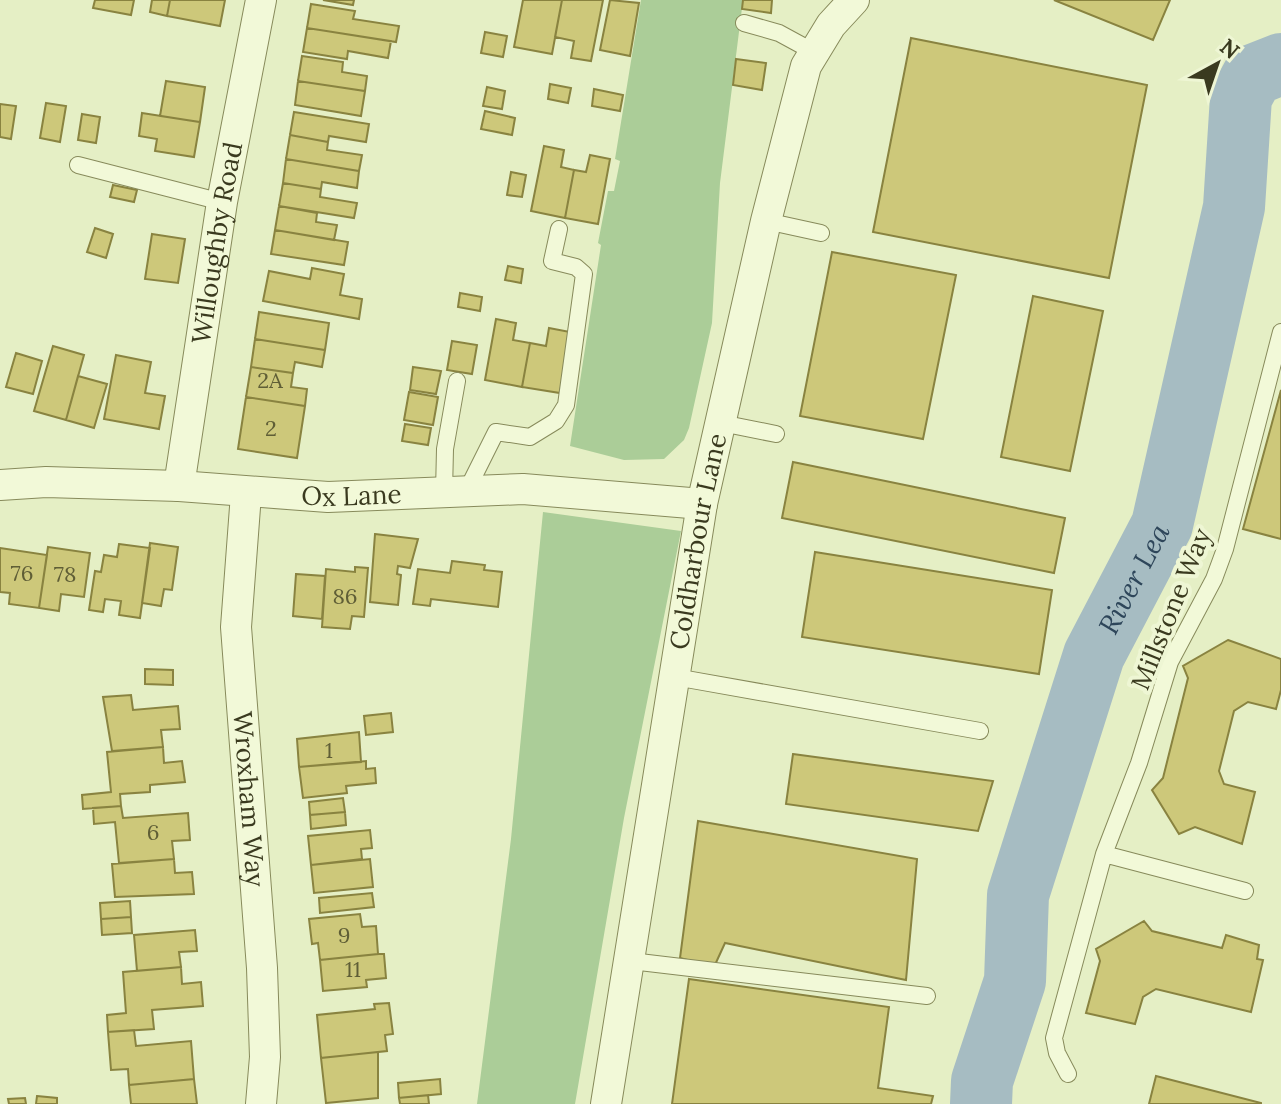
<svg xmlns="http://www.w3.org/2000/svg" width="1281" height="1104" viewBox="0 0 1281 1104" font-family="Lora,serif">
<rect width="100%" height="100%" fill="#e5efc5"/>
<!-- green -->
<path fill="#abcd98" d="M641,0H743L720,183L712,323L689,428L684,440L664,459L624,460L570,446L601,245L598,243L608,191H614L620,161L615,159Z
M543,512L681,531L624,818L575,1104H477L511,839Z"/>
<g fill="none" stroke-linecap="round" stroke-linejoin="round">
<!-- river -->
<path stroke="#a6bcc2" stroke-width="62" id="s1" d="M981,1104L982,1081L1015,981L1018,895L1094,655L1162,525L1234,207L1241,97L1253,75L1281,64"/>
</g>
<!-- building -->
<path fill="#cdc87a" stroke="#898340" stroke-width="2" d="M95,0H134L131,15L93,8Z
M152,0H170L167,16L150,12Z
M170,0H225L220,26L167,16Z
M323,0H354L353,5Z
M523,0H562L552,54L514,47Z
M562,0H603L591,61L571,58L574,41L555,37Z
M610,0L639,3L630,56L600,50Z
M743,0H772L771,13L742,9Z
M1054,0H1170L1153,40Z
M311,4L355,11L353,19L399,26L396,42L307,28Z
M307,28L391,41L388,58L348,51L347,59L303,52Z
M485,32L507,36L503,57L481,53Z
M911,38L1147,85L1109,278L873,232Z
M302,56L343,62L342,72L367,76L365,91L298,81Z
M736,59L766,63L762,90L733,85Z
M166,81L205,87L200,122L160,116Z
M298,81L365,91L361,116L295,105Z
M550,84L571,88L568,103L548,99Z
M487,87L505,91L502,109L483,106Z
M594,89L623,95L620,111L592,106Z
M46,103L66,106L60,142L40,138Z
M0,104L16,106L11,139L0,137Z
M485,111L515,118L512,135L481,129Z
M294,112L369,124L366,142L329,136L328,142L290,135Z
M142,113L200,122L194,157L155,151L157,139L139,136Z
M82,114L100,117L96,143L78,140Z
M290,135L328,142L327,150L362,155L359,171L286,159Z
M544,146L564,150L561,167L574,170L565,218L531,211Z
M590,155L610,159L598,224L565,218L574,170L586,172Z
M286,159L359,171L357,188L322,182L321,189L283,183Z
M511,172L526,175L522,197L507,195Z
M283,183L321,189L320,197L357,203L354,218L279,206Z
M113,185L137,190L134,202L110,197Z
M279,206L317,213L316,222L337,225L334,240L275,230Z
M95,228L113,234L106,258L87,252Z
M275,230L348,242L344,265L271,254Z
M152,234L185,239L178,283L145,279Z
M832,252L956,275L923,439L800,416Z
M508,266L523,269L521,283L505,280Z
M312,268L344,274L340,295L362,299L359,319L263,301L269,271L310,279Z
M460,293L482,297L480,311L458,307Z
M1033,296L1103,311L1070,471L1001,457Z
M259,312L329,323L325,350L255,339Z
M496,319L516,323L513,340L530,343L522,387L485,380Z
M549,328L570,332L560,393L522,387L530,343L546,346Z
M255,339L325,350L322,367L295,362L293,373L251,367Z
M452,341L477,345L472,374L447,370Z
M53,346L84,355L66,420L34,411Z
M16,353L42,361L33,394L6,387Z
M116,355L151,362L145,393L165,396L159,429L104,419Z
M251,367L293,373L291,387L307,389L305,406L246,397Z
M413,367L441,371L436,394L410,390Z
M78,376L107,384L94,428L66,420Z
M1281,390V539L1243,529Z
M409,392L438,397L433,425L404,420Z
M246,397L305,406L297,458L238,449Z
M405,424L431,428L428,445L402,441Z
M793,462L1065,518L1054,573L782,518Z
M375,534L418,539L410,568L398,566L397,574L401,575L398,605L370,602Z
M150,543L178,547L172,590L164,589L161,606L142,603Z
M119,544L150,548L140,618L119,615L121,601L105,599L103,612L89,610L95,571L101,572L104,555L117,557Z
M48,547L90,553L84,597L61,594L59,611L39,608Z
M0,548L47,555L39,608L9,604L10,593L0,592Z
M815,552L1052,590L1039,674L802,637Z
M452,561L485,565L484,570L502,572L498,607L431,599L430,606L413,604L418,569L450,573Z
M355,567L368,568L364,617L352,616L350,629L322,627L326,569L355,572Z
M296,574L325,576L322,619L293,616Z
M1228,640L1281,659V690L1276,709L1248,702L1234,711L1219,771L1224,784L1255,792L1242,844L1195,827L1179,834L1152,790L1163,778L1188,678L1183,666Z
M145,669L173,670V685L145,684Z
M131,695L133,710L178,706L180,729L161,730L163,747L112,751L103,697Z
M391,713L393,732L366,735L364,716Z
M359,732L361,762L299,767L297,739Z
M163,747L164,763L182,761L185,782L150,785V792L120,794L121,806L83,809L82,795L111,792L107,752Z
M793,754L993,781L978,831L786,804Z
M366,761V769L375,768L376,783L346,786L347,793L303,798L299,767Z
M343,798L345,812L310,815L309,802Z
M121,806L123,818L188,813L190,840L172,841L174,859L119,863L115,822L94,824L93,808Z
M345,812L346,825L311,829L310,815Z
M698,821L917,859L906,980L725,943L714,967L680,958Z
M370,830L372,848L361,849L362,859L311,865L308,836Z
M174,859L175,873L192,872L194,894L115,897L112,864Z
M370,859L373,887L314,893L311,865Z
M372,893L374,907L320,913L319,898Z
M130,901L131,917L101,919L100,903Z
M360,914L362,927L376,926L378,954L320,960L318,943L312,944L309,919Z
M131,917L132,933L102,935L101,919Z
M1144,921L1152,931L1222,948L1226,935L1259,945L1257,959L1263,960L1251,1012L1156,989L1143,997L1135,1024L1086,1013L1100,961L1096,949Z
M195,930L197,951L179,952L181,967L137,971L134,935Z
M378,954H384L386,978L366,980L367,987L323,991L320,960Z
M181,967L182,984L201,982L203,1006L152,1010L154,1029L108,1032L107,1015L126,1013L123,972Z
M689,979L889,1007L878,1088L933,1096L931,1104H672Z
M389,1003L393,1034L385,1035L387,1051L321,1058L317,1015L375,1009L374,1004Z
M134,1030L136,1046L191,1041L194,1079L129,1085L128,1069L111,1070L108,1032Z
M378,1052V1098L326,1103L321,1058Z
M1156,1076L1261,1103V1104H1149Z
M194,1079L197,1104H131L129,1085Z
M440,1079L441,1094L399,1098L398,1083Z
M428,1095L429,1104H400L399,1098Z
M37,1096L57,1098V1104H36Z
M25,1098L26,1104H9L8,1099Z"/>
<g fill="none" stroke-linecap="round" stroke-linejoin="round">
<!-- lane casing -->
<g stroke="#878a5b" stroke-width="18">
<path id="lane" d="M744,23L779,33L814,52
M78,165L222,202
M766,221L821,233
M721,423L776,434
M444,492L445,449L457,381
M466,492L496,432L530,437L556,421L566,405L584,274L576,267L552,261L559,229
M675,677L980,731
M1104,854L1245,891
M631,961L927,996
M1068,1074L1057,1053L1054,1038L1104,854L1139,763L1170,662L1214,579L1225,549L1281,332"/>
</g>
<!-- street casing -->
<g stroke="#878a5b" stroke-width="32">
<g id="street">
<path id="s2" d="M0,485L46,482L179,486L328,497L523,489L702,504"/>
<path id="s3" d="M179,486L222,202L261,0"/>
<path id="s4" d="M246,494L236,627L262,968L265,1057L261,1104"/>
<path id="s5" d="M606,1104L702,504L766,221L806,66L831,25L854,0"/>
</g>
</g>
<!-- lane -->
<use href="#lane" stroke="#f2f9d8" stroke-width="16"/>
<!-- street -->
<use href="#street" stroke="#f2f9d8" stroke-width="30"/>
</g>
<g text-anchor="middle" stroke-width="8" stroke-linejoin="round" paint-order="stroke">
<!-- number labels -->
<g font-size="22" fill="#5f5e36">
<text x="270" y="388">2A</text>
<text x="271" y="436">2</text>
<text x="22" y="581">76</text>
<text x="65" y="582">78</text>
<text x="345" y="604">86</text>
<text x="329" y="758">1</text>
<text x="153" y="840">6</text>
<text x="344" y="943">9</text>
<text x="353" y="977">11</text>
</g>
<!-- street labels -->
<g font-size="26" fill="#3a3a1f" stroke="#eef6d4">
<text dy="9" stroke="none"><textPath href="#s3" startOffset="246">Willoughby Road</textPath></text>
<text dy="9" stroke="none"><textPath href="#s2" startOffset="352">Ox Lane</textPath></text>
<text dy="9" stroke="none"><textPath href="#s5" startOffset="570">Coldharbour Lane</textPath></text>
<text transform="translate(1171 609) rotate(-68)" y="9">Millstone Way</text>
<text dy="9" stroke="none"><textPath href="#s4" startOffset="306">Wroxham Way</textPath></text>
</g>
<!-- water labels -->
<g font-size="28" font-style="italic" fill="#2e465a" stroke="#eef6d4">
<text dy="10" stroke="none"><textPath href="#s1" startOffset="552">River Lea</textPath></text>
</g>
</g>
<!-- north arrow -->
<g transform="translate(1217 64) rotate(40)" stroke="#eef6d4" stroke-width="6" paint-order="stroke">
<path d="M0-6L14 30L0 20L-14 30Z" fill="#3a3a1f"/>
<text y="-12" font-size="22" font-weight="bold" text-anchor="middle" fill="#3a3a1f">N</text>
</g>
</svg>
